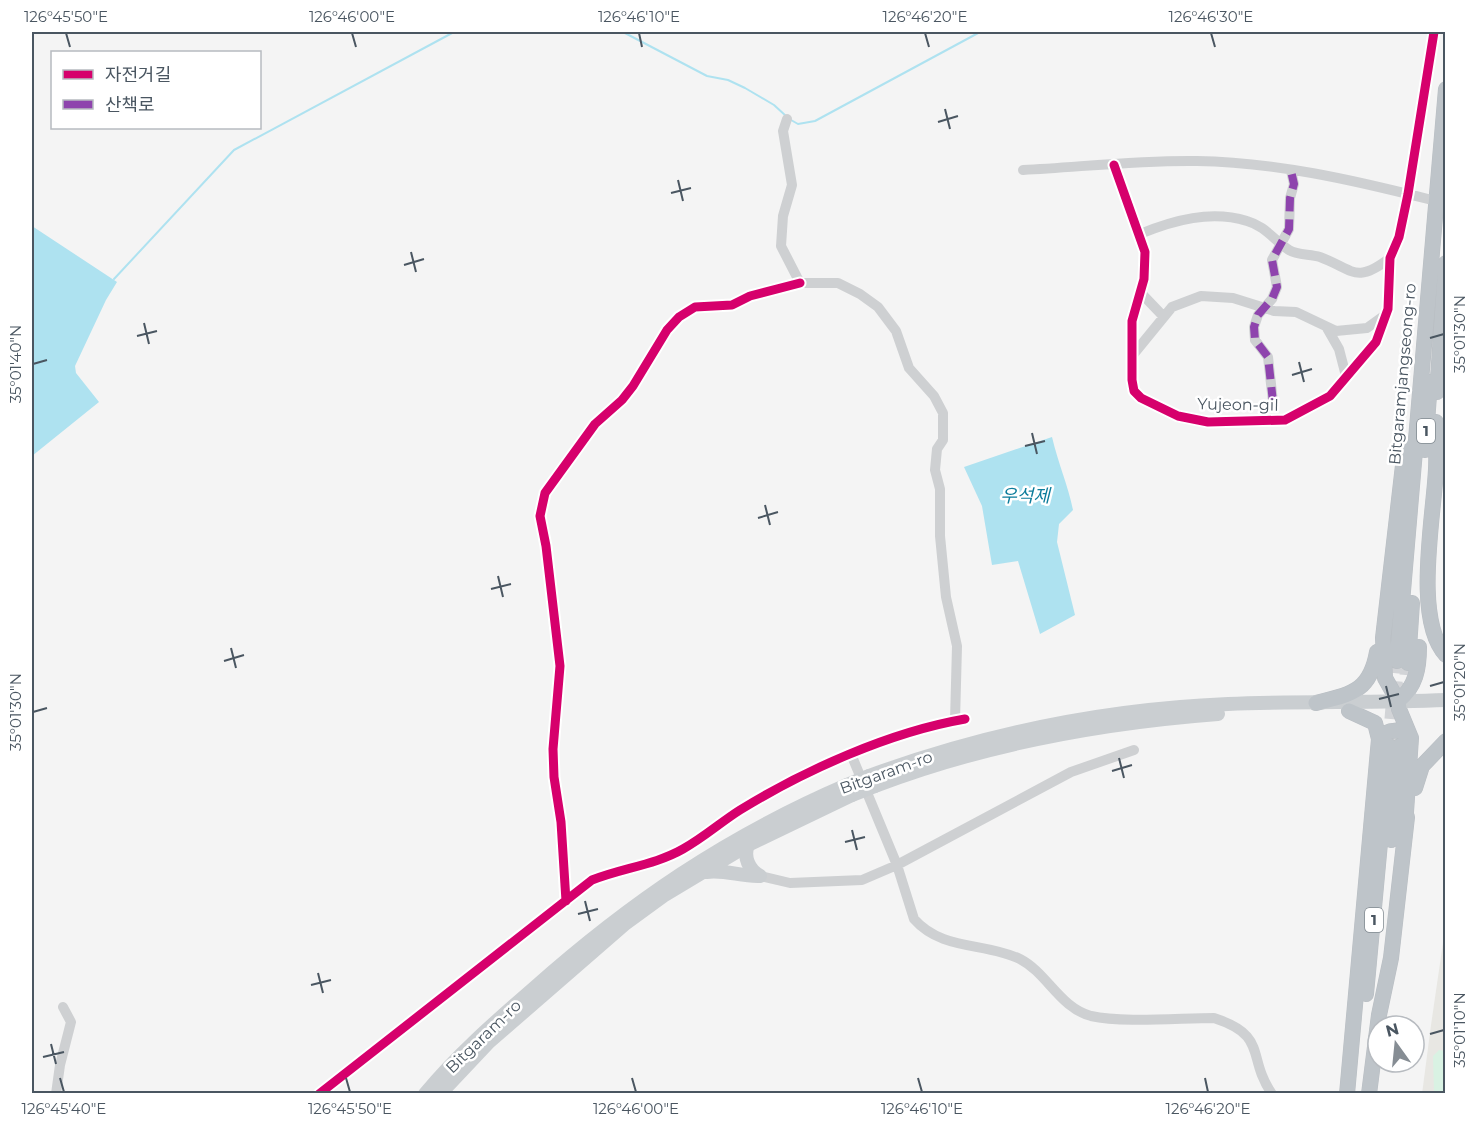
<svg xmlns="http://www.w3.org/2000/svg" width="1477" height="1125" viewBox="0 0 1477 1125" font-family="Montserrat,'Noto Sans KR',sans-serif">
<rect width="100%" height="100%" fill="#f4f4f4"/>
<!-- commercial -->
<path fill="#e8e7e3" d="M1445,929V1093L1422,1094L1431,1025Z"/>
<!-- green -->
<path fill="#d9f2e3" d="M1439,1050L1445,1051V1093H1434L1433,1056Z"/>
<!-- water -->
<path fill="#aee2f0" d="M32,226L117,282L106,300L75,366L76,373L99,402L32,456Z
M1052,437C1058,463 1068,485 1073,510L1059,524L1057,542L1075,615L1040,634L1018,561L992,565L982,506L964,467Z"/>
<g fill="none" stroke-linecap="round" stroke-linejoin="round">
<!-- stream -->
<path stroke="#aee2f0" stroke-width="2" d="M623,32L707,76L728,80L745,88L774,105L786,116
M791,120L798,124L815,121L980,32
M114,279L234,150L454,32"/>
<!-- highway-tunnel -->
<path stroke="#d2d4d7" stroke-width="15" stroke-dasharray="15 8" stroke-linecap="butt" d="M1405,698L1408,663
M1390,742L1397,661"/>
<!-- highway casing -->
<g stroke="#b9bec3" stroke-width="16">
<path id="highway" d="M1437,392L1446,263
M1436,422C1435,438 1437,453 1436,469C1434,515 1413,620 1446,655
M1405,448L1383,638L1385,678L1398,701L1399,709L1411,738L1405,827
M1425,450L1430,382
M1397,661L1446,89
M1408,663L1412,603
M1398,701C1416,687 1419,668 1419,647
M1316,703C1351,694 1370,692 1377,652
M1379,739C1388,728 1401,728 1411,738
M1415,788L1422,766L1446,741
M1391,840L1400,746
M1366,994L1389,746
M1347,1094L1379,739L1375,723L1349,711
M1369,1094L1379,1015L1391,958L1407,817"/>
</g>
<!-- minor -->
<path stroke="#ced0d2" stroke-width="10" d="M787,119L783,131L792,185L783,216L781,246L800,283H838L860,294L878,307L896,331L909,368L934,396L943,413V440L937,449L935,470L940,489V536L946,597L957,646L955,721
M1114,165L1145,252L1144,279L1132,321V380L1134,391L1141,398L1178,416L1208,422L1285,420L1330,396L1376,342L1388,309L1390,258L1399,237L1408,194L1434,32
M1023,170C1081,167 1139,160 1197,161C1274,162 1353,180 1428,199
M1140,234C1174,220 1211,210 1247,221C1265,226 1274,240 1289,250C1297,255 1310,254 1320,257C1353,269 1355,285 1390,258
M1141,293L1163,316
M1327,328L1339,349L1346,376
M1132,356L1172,307L1201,296L1233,298L1274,311L1296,312L1336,331L1367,328L1385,315
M1273,402L1268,357L1255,340L1254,327L1258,315L1272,299L1277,287L1272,260L1289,229L1290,198L1294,184L1291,171
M851,754L897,865L914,919C942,951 985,942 1020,959C1047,973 1060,1008 1091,1016C1122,1023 1180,1018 1214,1018C1269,1036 1246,1056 1272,1094
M760,876L790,883L862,880L897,865L1071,772L1134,750
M566,901L561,822L554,777L553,749L560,666L546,546L540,516L545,493L595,424L622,400L633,386L667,330L679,317L695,307L732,305L750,296L800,283
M56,1094L60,1065L71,1022L63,1007
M319,1094L592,880C622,868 655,865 683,849C703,838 721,822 740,810C805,770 890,732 965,719"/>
<!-- major -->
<path stroke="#caced1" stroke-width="14" d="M869,776C984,734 1106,709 1228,704C1300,701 1373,703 1446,700
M875,786C985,744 1100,723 1218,714
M748,845C743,857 749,870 760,876
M706,872C725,869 741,877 760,876
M425,1094C457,1055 495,1022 533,989C631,902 726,837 847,785
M440,1094L489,1042L626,923L663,896L748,845L852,795"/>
<!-- highway -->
<use href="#highway" stroke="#bec4c9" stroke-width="15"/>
<!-- major-bridge -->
<path stroke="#caced1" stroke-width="14" d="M847,785L869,776
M852,795L875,786"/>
<!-- quiet -->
<path stroke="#8e44ad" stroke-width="8" stroke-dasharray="15 8" stroke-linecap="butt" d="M1273,402L1268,357L1255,340L1254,327L1258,315L1272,299L1277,287L1272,260L1289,229L1290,198L1294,184L1291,171"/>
<!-- cycleway casing -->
<g stroke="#fff" stroke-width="13">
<path id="cycleway" d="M1114,165L1145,252L1144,279L1132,321V380L1134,391L1141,398L1178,416L1208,422L1285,420L1330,396L1376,342L1388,309L1390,258L1399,237L1408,194L1434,32
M566,901L561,822L554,777L553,749L560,666L546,546L540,516L545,493L595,424L622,400L633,386L667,330L679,317L695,307L732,305L750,296L800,283
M319,1094L592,880C622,868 655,865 683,849C703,838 721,822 740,810C805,770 890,732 965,719"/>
</g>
<!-- cycleway -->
<use href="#cycleway" stroke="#d6006c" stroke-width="9"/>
</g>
<!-- ticks -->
<path fill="none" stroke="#4a5661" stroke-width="2" d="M66,33L70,47M352,33L356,47M639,33L642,47M925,33L929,47M1211,33L1215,47M945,109L950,129M938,122L958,116M678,180L683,201M671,193L691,188M411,252L416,272M404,265L424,259M144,323L149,344M137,336L157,331M1430,338L1444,334M1299,362L1304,382M33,364L47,360M1292,375L1312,369M1032,433L1037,454M1025,446L1045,441M765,505L770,525M758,518L778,512M498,576L503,597M491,589L511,584M231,648L236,668M224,661L244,655M1386,686L1391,707M1430,686L1444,682M1379,699L1399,694M33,712L47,708M1119,758L1124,778M1112,771L1132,765M852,830L857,850M845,842L865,837M585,901L590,921M578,914L598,909M318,973L323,993M311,985L331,980M1430,1034L1444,1030M51,1044L56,1064M43,1057L64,1052M60,1078L64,1092M346,1078L350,1092M632,1078L636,1092M918,1078L922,1092M1205,1078L1208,1092"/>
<g text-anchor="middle" stroke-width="5" stroke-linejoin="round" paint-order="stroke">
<!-- shield labels -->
<g fill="#fff" stroke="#808990" stroke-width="1.5">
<rect x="1417" y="419" width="18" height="24" rx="4.5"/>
<rect x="1365" y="908" width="18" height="24" rx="4.5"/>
</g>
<g font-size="15" font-weight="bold" fill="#4a5661">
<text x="1426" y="436">1</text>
<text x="1374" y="925">1</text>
</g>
<!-- street labels -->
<g font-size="16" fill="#4a5661" stroke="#fff">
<text transform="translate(1402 374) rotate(-85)" y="6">Bitgaramjangseong-ro</text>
<text transform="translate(1238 404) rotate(1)" y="6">Yujeon-gil</text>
<text transform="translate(886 772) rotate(-20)" y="6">Bitgaram-ro</text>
<text transform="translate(483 1036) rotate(-44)" y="6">Bitgaram-ro</text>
</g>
<!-- water labels -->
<g font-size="18" font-style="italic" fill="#0c7c9b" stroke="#fff">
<text x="1025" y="502">우석제</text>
</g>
</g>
<!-- border -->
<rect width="1477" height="1125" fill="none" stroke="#ffffff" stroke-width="66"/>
<!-- legend -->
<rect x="51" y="51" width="210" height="78" fill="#ffffff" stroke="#b7bbc0" stroke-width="1.5"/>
<rect x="63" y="70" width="30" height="9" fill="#d6006c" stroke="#b7bbc0" stroke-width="1.5"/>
<text x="105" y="81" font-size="18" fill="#4a5661">자전거길</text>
<rect x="63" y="100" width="30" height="9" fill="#8e44ad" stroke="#b7bbc0" stroke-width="1.5"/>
<text x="105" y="111" font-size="18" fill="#4a5661">산책로</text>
<!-- north arrow -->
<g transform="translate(1396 1044) rotate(345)"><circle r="28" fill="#ffffff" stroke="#b7bbc0" stroke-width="1.5"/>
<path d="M0-4.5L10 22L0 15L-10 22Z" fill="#868d94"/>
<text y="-9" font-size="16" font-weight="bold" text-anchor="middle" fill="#4a5661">N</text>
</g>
<rect x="33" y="33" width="1411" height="1059" fill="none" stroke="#4a5661" stroke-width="2"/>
<g font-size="15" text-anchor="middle" fill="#4a5661">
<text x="66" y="22">126°45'50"E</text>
<text x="352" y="22">126°46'00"E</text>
<text x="639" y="22">126°46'10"E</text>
<text x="925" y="22">126°46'20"E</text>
<text x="1211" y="22">126°46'30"E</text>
<text transform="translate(1460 334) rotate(-90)" y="5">35°01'30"N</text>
<text transform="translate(16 364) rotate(-90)" y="5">35°01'40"N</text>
<text transform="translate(1460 682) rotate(-90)" y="5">35°01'20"N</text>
<text transform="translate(16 712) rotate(-90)" y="5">35°01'30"N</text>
<text transform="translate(1460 1030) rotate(-90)" y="5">35°01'10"N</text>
<text x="64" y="1114">126°45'40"E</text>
<text x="350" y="1114">126°45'50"E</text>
<text x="636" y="1114">126°46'00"E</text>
<text x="922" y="1114">126°46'10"E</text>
<text x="1208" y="1114">126°46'20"E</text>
</g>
</svg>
